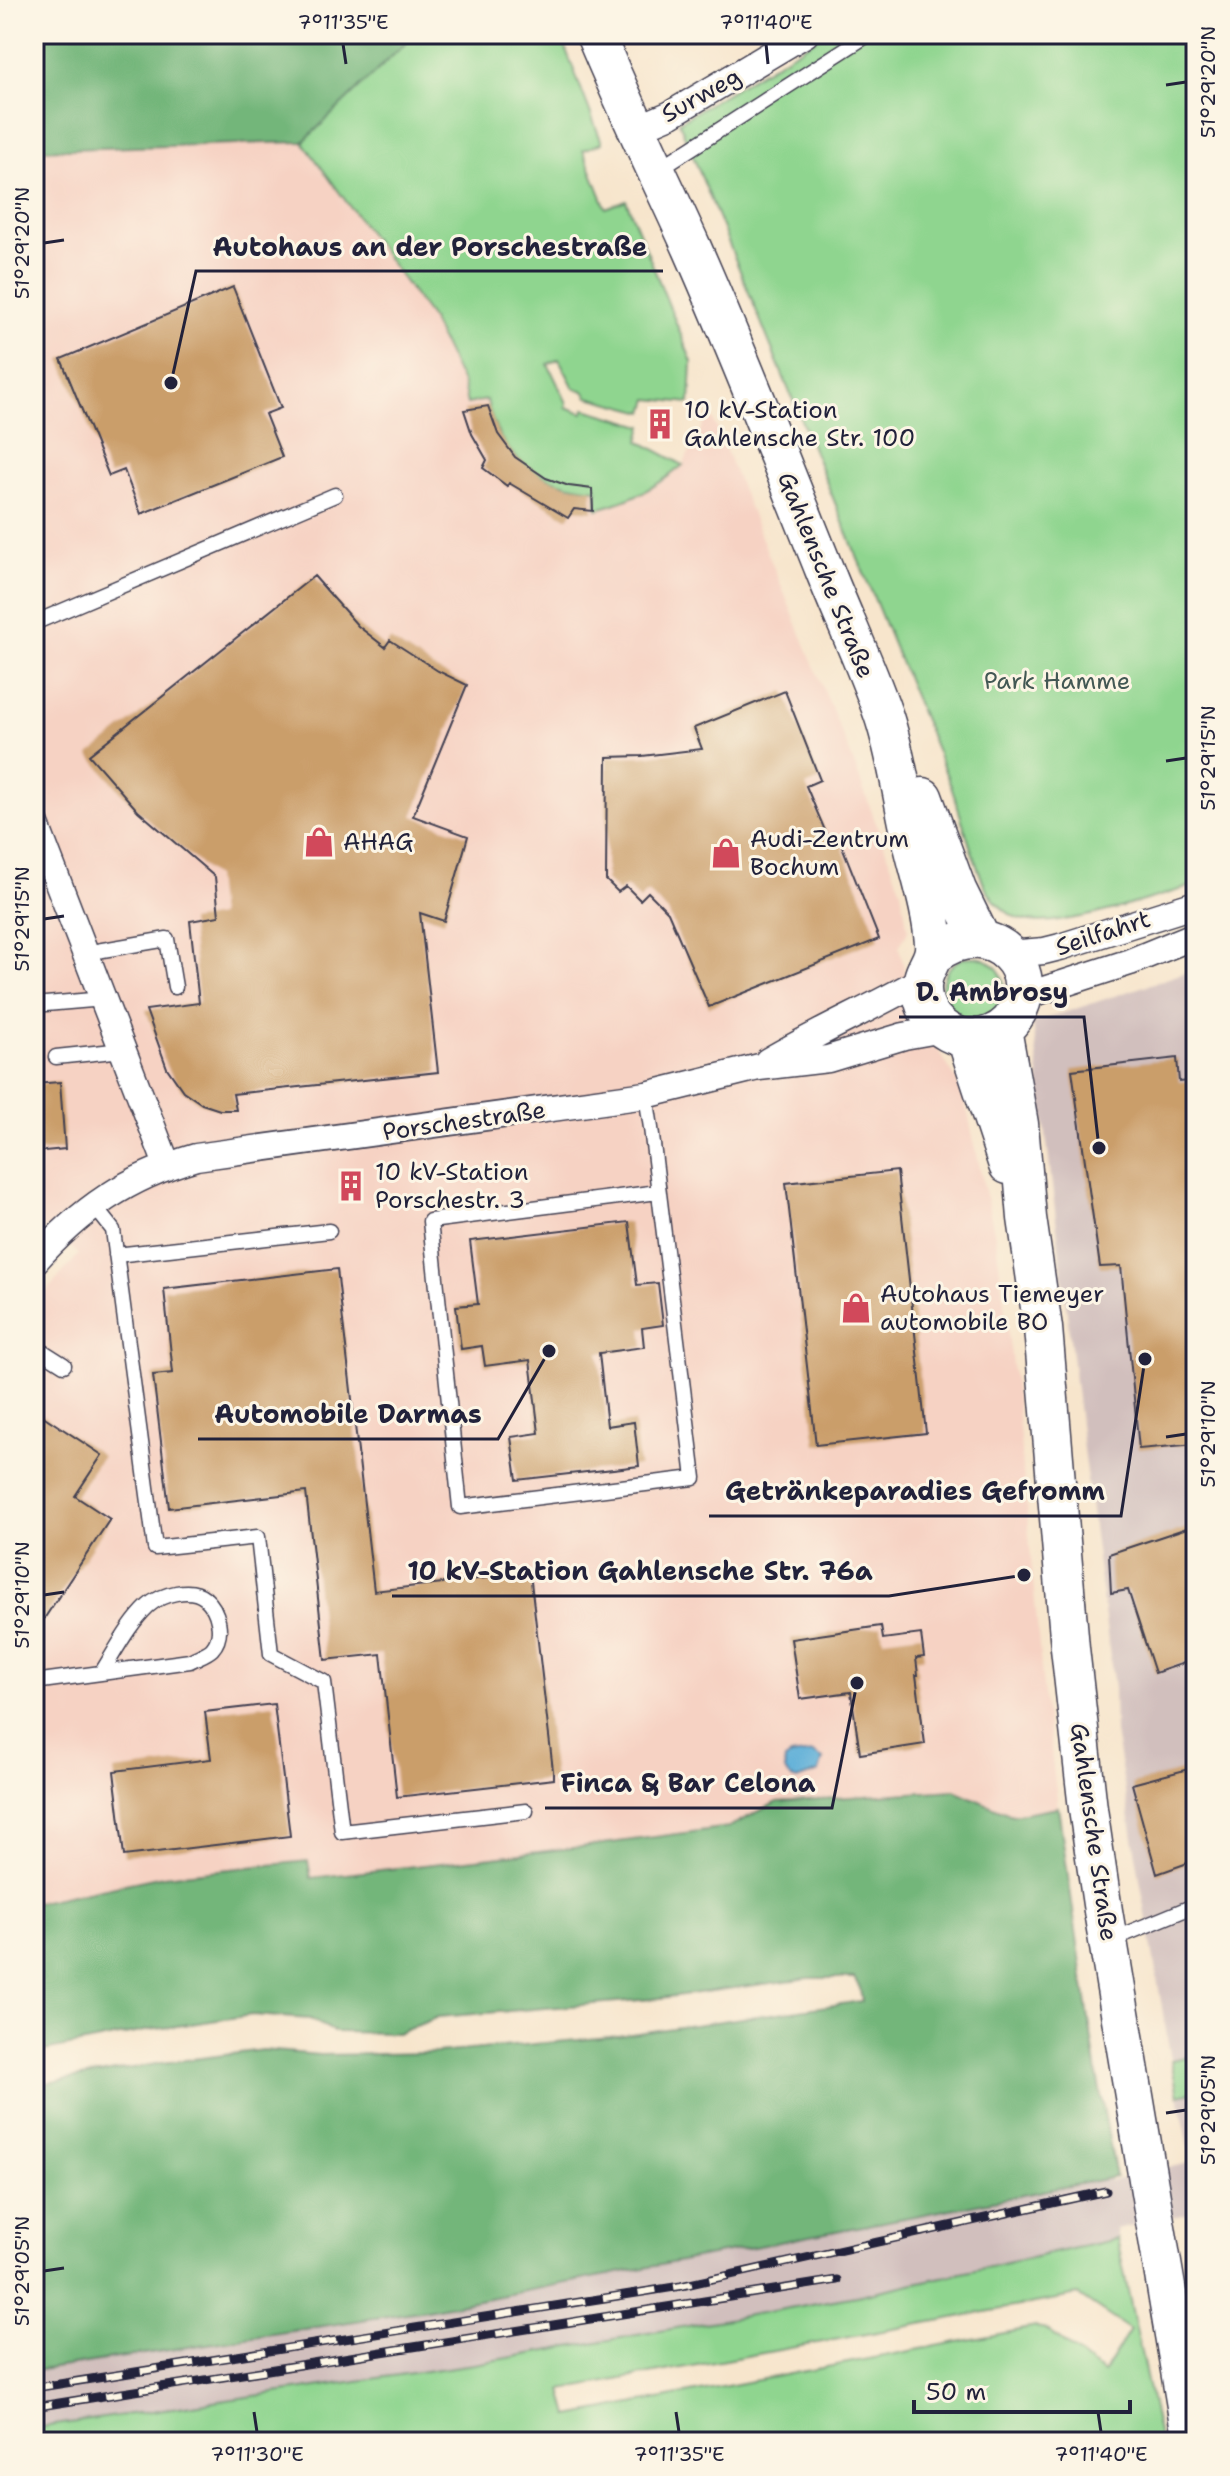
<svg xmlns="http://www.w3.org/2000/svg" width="1230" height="2476" viewBox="0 0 1230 2476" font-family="'Shantell Sans',sans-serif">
<rect width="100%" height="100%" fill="#fcf5e5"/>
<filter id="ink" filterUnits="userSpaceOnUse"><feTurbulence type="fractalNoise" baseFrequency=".0125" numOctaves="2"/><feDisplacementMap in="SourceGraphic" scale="16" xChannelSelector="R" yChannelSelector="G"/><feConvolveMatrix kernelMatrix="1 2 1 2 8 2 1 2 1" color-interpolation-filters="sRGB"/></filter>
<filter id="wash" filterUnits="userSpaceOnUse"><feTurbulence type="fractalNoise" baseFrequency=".006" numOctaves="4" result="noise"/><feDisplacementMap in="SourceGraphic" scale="32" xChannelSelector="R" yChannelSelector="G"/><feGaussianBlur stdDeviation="1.8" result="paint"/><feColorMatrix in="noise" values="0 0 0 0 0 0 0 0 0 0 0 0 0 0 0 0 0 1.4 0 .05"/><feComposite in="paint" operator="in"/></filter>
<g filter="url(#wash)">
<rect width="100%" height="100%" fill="#f7e5cc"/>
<!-- built -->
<path fill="#f6d2c3" d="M303,142L430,317L463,385L467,403L487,400L509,450L530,470L683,465L710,412L853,761L901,891L908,930L899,947L915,1013L956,1079L968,1114L996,1241L1016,1395L1042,1678L1058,1807L1012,1815L954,1790L777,1802L729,1827L581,1847L310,1878L308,1861L164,1876L34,1903V1306L79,1254L46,1228L34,1239V150Z"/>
<!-- industrial -->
<path fill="#d1bfbd" d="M1196,969V2055L1171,2060L1115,1732L1114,1688L1083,1449L1033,1023Z
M1196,2091V2212L1116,2229L1117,2239L856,2296L474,2364L34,2428V2371L432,2309L1106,2179L1112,2181L1185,2164L1192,2160L1178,2095Z"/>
<!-- green -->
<path fill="#8fd58f" stroke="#587c65" stroke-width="2" fill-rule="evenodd" d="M415,34H560L602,143L583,150L606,208L626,200L692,362L690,403L649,399L645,412L588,397L584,391L574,388L559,359L548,364L567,403L566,407L583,413L585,409L643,426L639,441L683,465C656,488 631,500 597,509V489C540,484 499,460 487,400L467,404L463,385L430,317L303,142Z
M824,34H1196V885C1156,896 1051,935 1015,917C1003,911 991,898 985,886C972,857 962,818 951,786L679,122Z
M942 988a31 31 0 1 1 62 0a31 31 0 1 1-62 0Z
M1196,2055V2091L1178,2095L1171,2060Z
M1117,2239L1160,2442H34V2428L474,2364L856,2296ZM1078,2295L1130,2330L1103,2373L1046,2329L1036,2327L569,2416L562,2390Z"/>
<!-- forest -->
<path fill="#73b67a" stroke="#4a6c5a" stroke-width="2" d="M34,34H415L303,142L34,150Z
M954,1790L1012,1815L1058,1807L1097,2074L1116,2177L432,2309L34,2371V2085L162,2063L263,2050L320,2055L437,2053L610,2037L862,2001L860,1988L854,1978H809L653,1999L438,2017L399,2033L335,2032L310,2019L252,2015L150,2030L34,2053V1903L163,1876L308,1861L311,1878L581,1847L729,1827L777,1802Z"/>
<!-- water -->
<path fill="#5dafd8" stroke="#40688a" stroke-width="2" d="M813,1753L823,1759L819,1772L798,1780C786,1778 783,1770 785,1760L791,1756Z"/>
<g id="blocks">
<!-- building -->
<path fill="#ca9e6a" d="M233,287L281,408L265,414L282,457L141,514L124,470L109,476L61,359Z
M488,406L498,434L515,457L546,478L569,486L592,489L593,511L574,509L568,518L509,483L507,486L483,468L487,460L472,434L464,410Z
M314,576L358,626L385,647L390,640L438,671L467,685L413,816L468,836L444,921L420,913L438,1072L233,1094L236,1110H220L202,1104L183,1091L167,1068L146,1010L199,1003L190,921L219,916L215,877L138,811L89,755Z
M785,691L820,780L806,786L829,840L838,836L879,939L709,1007L668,912L648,892L640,900L626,886L618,892L606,880L607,757L642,756L702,749L694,728Z
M1177,1058L1179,1082L1196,1080V1444L1139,1449L1121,1266L1100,1267L1072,1070Z
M60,1082L65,1149L34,1152V1084Z
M897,1171L926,1433L816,1445L786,1183Z
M629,1222L637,1285L658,1283L663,1325L642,1328L644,1347L599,1353L607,1426L634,1422L639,1466L517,1480L511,1437L539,1433L530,1360L485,1366L482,1346L461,1349L456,1306L478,1304L470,1241Z
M337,1269L374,1591L530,1573L554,1779L397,1797L381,1654L325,1660L306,1492L169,1508L153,1375L173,1373L164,1289Z
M34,1410L102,1455L75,1496L110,1519L34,1634Z
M1196,1525V1659L1155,1673L1128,1590L1111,1593L1109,1554Z
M881,1626L883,1639L921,1634L924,1657L916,1658L918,1675H916L925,1744L860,1754L851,1692L800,1699L791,1639Z
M274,1704L290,1836L124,1856L114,1771L211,1759L205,1712Z
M1196,1767V1860L1157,1874L1132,1784Z"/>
</g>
</g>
<g filter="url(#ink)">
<use href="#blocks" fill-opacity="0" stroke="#423f51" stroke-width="2"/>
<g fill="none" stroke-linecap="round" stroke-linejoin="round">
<!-- lane casing -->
<g stroke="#423f51" stroke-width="17">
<path id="lane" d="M657,170L869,34
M34,623L335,495
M85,953L167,939L175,987
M34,1005L104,999
M56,1057L123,1050
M646,1095L651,1128L694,1478L460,1507L430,1221L658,1192
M94,1206L113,1230L155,1548L258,1537L271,1654L324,1682L342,1832L526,1811
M116,1255L329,1231
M34,1346L64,1365
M34,1682L190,1661C197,1657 207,1654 212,1649C225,1635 218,1609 205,1598C191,1586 161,1594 148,1606C129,1624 116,1650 102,1672
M1111,1940L1196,1905"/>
</g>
<!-- street casing -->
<g stroke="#423f51" stroke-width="29">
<path id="street" d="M636,129L671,114L805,34
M34,820L167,1165
M1009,954L1044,951L1060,947L1196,904
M1022,997L1130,962L1196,935
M768,1061C819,1031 872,1008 923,979
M34,1262C81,1209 128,1177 196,1157L646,1095L759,1067L828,1059L904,1036L943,1029"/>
</g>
<!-- secondary casing -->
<g stroke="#423f51" stroke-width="41">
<path id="secondary" d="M595,34C625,107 660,177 692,248C739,354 781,462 824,569C843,617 866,665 883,714C897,755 902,799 912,841C920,876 931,907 934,943C936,958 926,965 923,979C917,1008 940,1037 969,1038C984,1039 1000,1033 1010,1022C1050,975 993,911 935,954
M923,797L957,890L981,939
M1002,1029L1019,1124L1027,1218L1043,1328L1070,1648L1088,1809L1103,1911L1192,2442
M966,1038L1008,1165"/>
</g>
<!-- lane -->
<use href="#lane" stroke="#fff" stroke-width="14"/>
<!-- street -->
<use href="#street" stroke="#fff" stroke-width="26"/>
<!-- secondary -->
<use href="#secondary" stroke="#fff" stroke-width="38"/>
<!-- rail casing -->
<g stroke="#22223b" stroke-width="9">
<path id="rail" d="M34,2388L681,2286L1106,2191
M34,2407L837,2280"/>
</g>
<!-- rail -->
<use href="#rail" stroke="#fcf5e5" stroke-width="6" stroke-dasharray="18" stroke-linecap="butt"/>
</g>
</g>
<!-- ticks -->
<path fill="none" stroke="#22223b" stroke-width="3" d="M343,44L346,64M766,44L768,64M1166,85L1186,82M44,243L64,240M1166,761L1186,758M44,919L64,916M1166,1437L1186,1434M44,1595L64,1592M1166,2113L1186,2110M44,2271L64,2268M254,2412L257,2432M676,2412L679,2432M1098,2412L1101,2432"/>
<!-- icons -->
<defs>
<g id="building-bare" transform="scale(2.4)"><path d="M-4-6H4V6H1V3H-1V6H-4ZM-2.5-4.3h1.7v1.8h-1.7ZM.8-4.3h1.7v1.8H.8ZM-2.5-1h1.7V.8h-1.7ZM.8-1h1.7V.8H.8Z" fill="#d1495b" stroke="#fcf5e5" stroke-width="2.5" paint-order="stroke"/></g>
<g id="shop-bare" transform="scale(2.4)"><path d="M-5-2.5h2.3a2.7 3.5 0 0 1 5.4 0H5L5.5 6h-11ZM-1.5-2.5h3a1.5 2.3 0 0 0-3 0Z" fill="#d1495b" stroke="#fcf5e5" stroke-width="2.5" paint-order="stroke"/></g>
</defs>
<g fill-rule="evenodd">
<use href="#building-bare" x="660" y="424"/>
<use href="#shop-bare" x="319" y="842"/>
<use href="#shop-bare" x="726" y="853"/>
<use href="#building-bare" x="351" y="1186"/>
<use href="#shop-bare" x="856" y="1308"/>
</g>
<g text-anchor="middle" stroke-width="6" stroke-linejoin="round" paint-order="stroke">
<!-- street labels -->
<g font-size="24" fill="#22223b" stroke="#fcf5e5">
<text transform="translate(701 95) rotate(-29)" y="8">Surweg</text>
<text transform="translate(826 575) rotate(68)" y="8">Gahlensche Straße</text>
<text transform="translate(1103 933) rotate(-18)" y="8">Seilfahrt</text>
<text transform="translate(464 1121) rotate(-8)" y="8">Porschestraße</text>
<text transform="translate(1094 1832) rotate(82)" y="8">Gahlensche Straße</text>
</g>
<!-- poi labels -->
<g font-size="24" fill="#22223b" stroke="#fcf5e5" text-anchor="start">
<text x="684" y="418">10 kV-Station<tspan x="684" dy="28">Gahlensche Str. 100</tspan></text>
<text x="750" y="847">Audi-Zentrum<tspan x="750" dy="28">Bochum</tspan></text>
<text x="343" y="850">AHAG</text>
<text x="375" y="1180">10 kV-Station<tspan x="375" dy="28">Porschestr. 3</tspan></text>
<text x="880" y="1302">Autohaus Tiemeyer<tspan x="880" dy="28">automobile BO</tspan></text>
</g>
<!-- park labels -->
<g font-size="24" fill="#435854" stroke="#fcf5e5">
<text x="1057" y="689">Park Hamme</text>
</g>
</g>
<!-- callouts -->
<path fill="none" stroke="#22223b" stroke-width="3" d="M171 383L196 271H663M1099 1148L1084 1017H899M549 1351L498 1439H198M1145 1359L1121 1516H709M1024 1575L889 1596H392M857 1683L832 1808H545"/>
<g fill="#22223b" stroke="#fcf5e5" stroke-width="3">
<circle cx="171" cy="383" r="8"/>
<circle cx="1099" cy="1148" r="8"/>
<circle cx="549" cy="1351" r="8"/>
<circle cx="1145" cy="1359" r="8"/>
<circle cx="1024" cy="1575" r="8"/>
<circle cx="857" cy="1683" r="8"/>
</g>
<g font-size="26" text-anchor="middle" font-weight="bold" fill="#22223b" stroke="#fcf5e5" stroke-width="6" stroke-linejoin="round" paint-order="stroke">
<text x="430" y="256">Autohaus an der Porschestraße</text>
<text x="992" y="1001">D. Ambrosy</text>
<text x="348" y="1423">Automobile Darmas</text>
<text x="915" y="1500">Getränkeparadies Gefromm</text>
<text x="640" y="1580">10 kV-Station Gahlensche Str. 76a</text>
<text x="688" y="1792">Finca &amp; Bar Celona</text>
</g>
<!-- margin -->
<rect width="1230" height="2476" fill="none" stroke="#fcf5e5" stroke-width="88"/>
<!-- scale -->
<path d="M914 2400v12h216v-12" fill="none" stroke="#22223b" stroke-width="4"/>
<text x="926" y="2400" font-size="24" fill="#22223b" stroke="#fcf5e5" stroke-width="6" paint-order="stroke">50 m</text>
<rect x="44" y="44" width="1142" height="2388" fill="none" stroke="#22223b" stroke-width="3"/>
<g font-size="20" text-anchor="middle" fill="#22223b">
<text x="343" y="29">7°11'35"E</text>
<text x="766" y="29">7°11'40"E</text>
<text transform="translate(1208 82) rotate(-90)" y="7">51°29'20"N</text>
<text transform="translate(22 243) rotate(-90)" y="7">51°29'20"N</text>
<text transform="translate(1208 758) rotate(-90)" y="7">51°29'15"N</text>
<text transform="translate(22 919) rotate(-90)" y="7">51°29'15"N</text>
<text transform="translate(1208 1434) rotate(-90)" y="7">51°29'10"N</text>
<text transform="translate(22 1595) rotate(-90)" y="7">51°29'10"N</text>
<text transform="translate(1208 2110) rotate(-90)" y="7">51°29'05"N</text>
<text transform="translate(22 2271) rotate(-90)" y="7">51°29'05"N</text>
<text x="257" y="2461">7°11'30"E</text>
<text x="679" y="2461">7°11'35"E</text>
<text x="1101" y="2461">7°11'40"E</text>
</g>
</svg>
